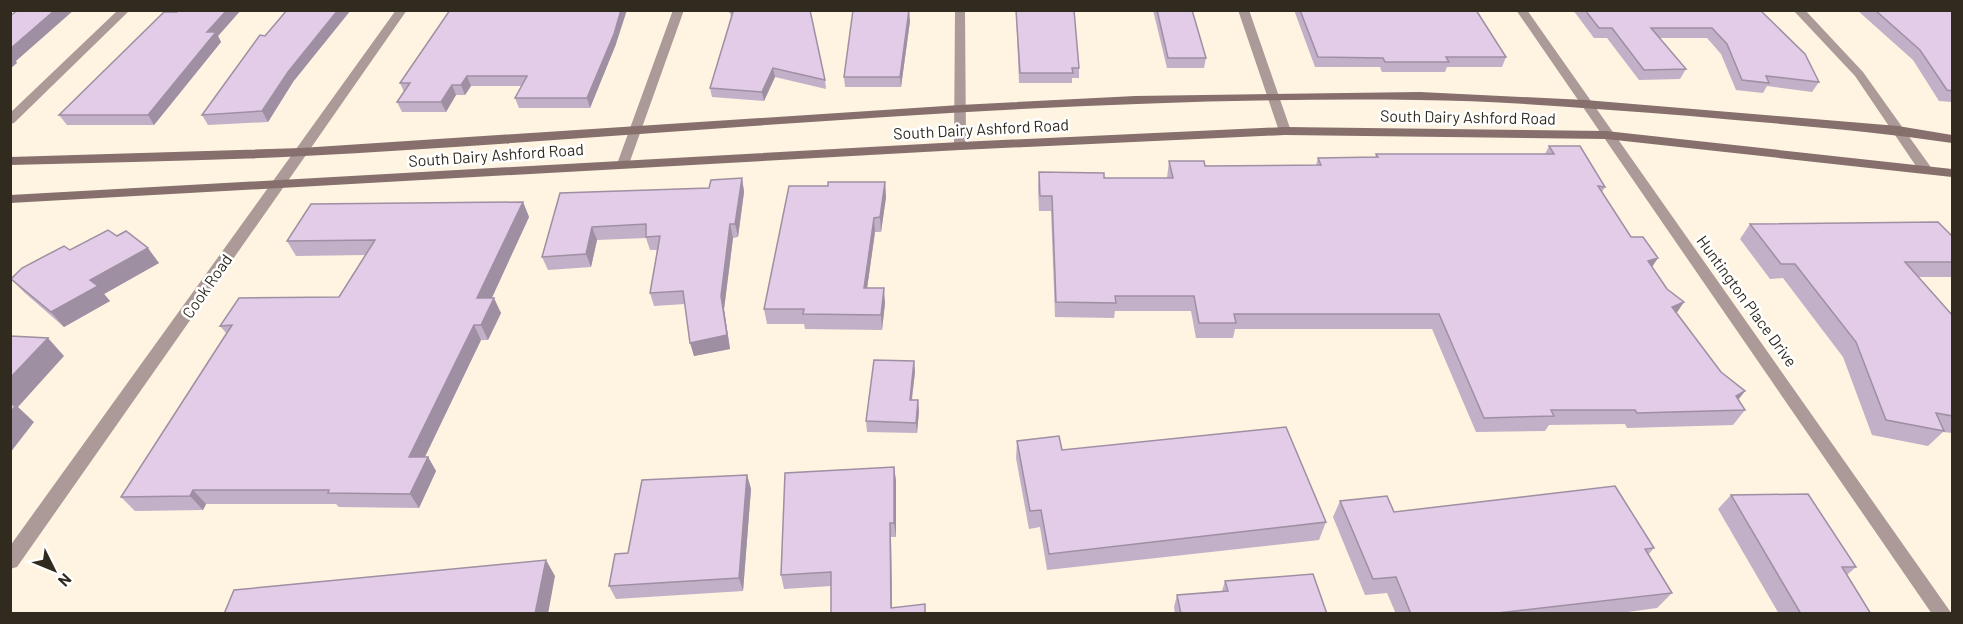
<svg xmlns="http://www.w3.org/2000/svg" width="1963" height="624" viewBox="0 0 1963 624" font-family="Barlow,sans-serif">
<rect width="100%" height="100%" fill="#fef4e1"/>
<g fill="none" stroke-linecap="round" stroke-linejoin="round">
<!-- minor -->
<path fill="#ab9a98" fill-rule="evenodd" d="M118,10H130L14,123L10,124V113Z
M396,10H407L306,155H296L295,152L296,149Z
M673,10H684L629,164L623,168L618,167L617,164Z
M955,10H965L966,146L960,150L954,146Z
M1238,10H1249L1291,131L1289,134H1281L1279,131Z
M1516,10H1527L1952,614H1932Z
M1793,10H1805L1863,72L1930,166L1932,169L1930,172H1920L1855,76Z"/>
<!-- tertiary -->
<path fill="#ab9a98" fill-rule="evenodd" d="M301,148L307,152L306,155L17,567L10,569V546L296,149Z"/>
<!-- secondary -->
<path fill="#866f6c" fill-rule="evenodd" d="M1420,92L1585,100L1898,126L1952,135V143C1865,130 1778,124 1690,116C1599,109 1508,101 1417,100C1045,95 675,136 304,156C206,161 108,162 10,165V157L301,148L960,105L1135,96Z
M1285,127L1606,131L1952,169V177L1606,139L1285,135L960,150L10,203V195L960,142Z"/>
</g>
<!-- wall -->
<path fill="#c2afc8" d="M179,10H241L218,36L221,42L154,125H67L59,115Z
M730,10L825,80L826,89L775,77L764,101L712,97L710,88L731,18Z
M1016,10H1074L1079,68V78H1072V83H1019Z
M1153,10H1192L1206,58L1204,68H1167Z
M1294,10H1476L1506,57L1502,67H1447L1445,72H1382L1380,67H1315Z
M1573,10H1760L1819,82L1812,92L1767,86L1763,93L1736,90L1721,54L1707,38H1659L1686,69L1680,79L1639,80L1607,38H1594Z
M1857,10H1953V103L1952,102L1939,101L1913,60Z
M910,21L901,87H845L844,77Z
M616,44L590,108H519L515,98L522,86H471L465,95H456L446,112H402L397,102L404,92L400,83Z
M293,82L268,122L208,125L202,115Z
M1549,146L1605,187L1602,192L1631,237L1652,267L1676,313L1721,372L1745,391L1738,400L1745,410L1733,425L1627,428L1625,424L1549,425L1545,431L1476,432L1432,329H1235L1233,338H1196L1191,311H1115L1114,318L1055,317L1051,211H1039L1038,187L1039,172L1104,178H1167L1169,161L1205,166L1316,165L1318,158L1375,157L1376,154H1545Z
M742,178L744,192L738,237L733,238L724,309L730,349L694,356L685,304L654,306L650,293L657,250H650L646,238L597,240L591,267L548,270L542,257L560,193L709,188Z
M885,182L886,197L881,232H875L867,288L885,303L882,330L805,329L804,324H767L764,309L828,186Z
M523,202L529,217L491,298L501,313L488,340H481L425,457H428L436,471L419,508L339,507L336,504H206L203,510L135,511L121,497L227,334L220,326L339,297L365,255L296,256L287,241Z
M1750,224L1953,237V277H1918L1953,316V433L1943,432L1928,446L1872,435L1843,357L1783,278L1770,279L1740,239Z
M117,236L159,263L104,294L110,301L64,327L25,293L11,279L70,250Z
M914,361L915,372L912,400H918L919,411L917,433L867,432L866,421Z
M1017,441L1062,450L1326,522L1319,540L1047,570L1040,527L1029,529L1016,458Z
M894,467L896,481V537H891L892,607L831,614V586L784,589L781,575Z
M747,475L751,489L743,591L616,599L609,586L628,553Z
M1731,495L1856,567L1847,575L1871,614H1779L1718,509Z
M1340,501L1394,512L1654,548L1648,555L1672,593L1657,608L1613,614H1396L1387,593L1365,595L1333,517Z
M1225,581L1327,614H1175L1174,607L1177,595L1222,591Z"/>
<!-- shaded-wall -->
<path fill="#9e8fa2" d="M55,10H74L16,61L17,63L10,69V49Z
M227,10H241L218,36L221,42L154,125L148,115L207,32Z
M338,10H351L293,82L268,122L262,111L288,72Z
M621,10H627L616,44L590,108L587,98Z
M909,10L910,21L901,87L900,77Z
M773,68L775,77L764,101L762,92Z
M467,76L471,86L465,95L461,85Z
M452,85L456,95L446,112L441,102Z
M742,178L744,192L738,237L735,224Z
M885,182L886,197L881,232L880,217Z
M523,202L529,217L485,313L477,298Z
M874,218L875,232L865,303L864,288Z
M730,224L733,238L724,309L730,349L694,356L690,343L721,296Z
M592,227L597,240L591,267L586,254Z
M148,248L159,263L104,294L110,301L64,327L51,312L90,280Z
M1658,258L1648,273V261Z
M884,288L885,303L882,330L881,315Z
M494,298L501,313L488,340L481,325Z
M1684,302L1674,317L1672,307Z
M474,325L481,340L418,471L409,457Z
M48,338L64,356L18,407L34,422L10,453V378Z
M914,361L915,372L910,411V400Z
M1745,391L1733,406L1736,396Z
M918,400L919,411L917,433L916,423Z
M428,457L436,471L419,508L410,494Z
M894,467L896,481V537L894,523Z
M747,475L751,489L743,591L739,578Z
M193,490L206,504L203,510L190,496Z
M890,523L891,537L892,614L891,608Z
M546,560L555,576L548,614H535Z"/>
<!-- building -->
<path fill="#e2cce8" stroke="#9e8fa2" stroke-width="1.5" d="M18,10H55L10,49V16Z
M179,10H227L207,32H216L148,115H59L164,12H177Z
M287,10H338L288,72L262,111L202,115L260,35L265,36Z
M450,10H621L614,34L587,98H515L527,76H467L461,85H452L441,102H397L410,83H400Z
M730,10H810L825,80L773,68L762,92L710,88L733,12H730Z
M853,10H909L900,77H844Z
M1016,10H1074L1079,68H1072L1073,73H1020Z
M1157,10H1192L1206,58H1168Z
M1300,10H1476L1506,57H1446L1449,62H1385L1383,58L1318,57Z
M1585,10H1760L1805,54L1819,82L1766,76L1769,83L1742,80L1727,44L1712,28H1651L1686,69L1644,70L1612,28H1599Z
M1875,10H1953V91L1947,90L1920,50Z
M1549,146H1580L1605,187L1598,186L1631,237H1643L1658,258L1648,261L1667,289L1684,302L1672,307L1721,372L1745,391L1736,396L1745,410L1637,413L1635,410H1551L1554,416L1484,418L1439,314H1234L1236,323H1199L1194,296H1115L1116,303L1056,302L1052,196H1040L1039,172L1104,173V178H1173L1169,161H1204L1205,166L1321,165L1318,158L1378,157L1376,154H1554Z
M742,178L735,224H730L721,296L727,335L690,343L683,291L650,293L660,236L646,237V224L592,227L586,254L542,257L560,193L709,188L711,180Z
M828,182H885L880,217L874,218L864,288H884L881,315L803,314L804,309H764L789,186H828Z
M523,202L477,298H494L481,325H474L409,457H428L410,494L328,493L329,490H193L190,496L121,497L232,325L220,326L239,298L339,297L375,240L287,241L311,204Z
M1938,222L1953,237V262H1905L1953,316V416L1936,413L1944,431L1886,420L1856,342L1795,264H1781L1750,224Z
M108,230L117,236L126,231L148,248L90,280L98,286L51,312L11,279L22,268L64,246L70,250Z
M10,336L48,338L10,378Z
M874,360L914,361L910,400H918L916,423L866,421Z
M10,405H16L10,413Z
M1286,427L1326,522L1049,554L1041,510L1030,511L1017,441L1059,436L1062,450Z
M894,467V523H890L891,608L925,604V614H831V572L781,575L785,473Z
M747,475L739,578L609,586L615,554L628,553L642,480Z
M1615,486L1654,548L1645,549L1672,593L1489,614H1411L1396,577L1373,579L1340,501L1387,496L1394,512Z
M1808,494L1856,567H1842L1871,614H1801L1731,495Z
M546,560L535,614H224L234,590Z
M1313,574L1327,614H1181L1177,595L1228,591L1225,581Z"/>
<g text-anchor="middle" stroke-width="5" stroke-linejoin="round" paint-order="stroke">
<!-- street labels -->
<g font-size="16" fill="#312b1f" stroke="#fff">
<text transform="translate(1468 117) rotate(1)" y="6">South Dairy Ashford Road</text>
<text transform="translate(981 129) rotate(-3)" y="6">South Dairy Ashford Road</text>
<text transform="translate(496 155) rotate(-4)" y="6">South Dairy Ashford Road</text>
<text transform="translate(207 286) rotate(-55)" y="6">Cook Road</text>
<text transform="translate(1747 301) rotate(54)" y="6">Huntington Place Drive</text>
</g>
</g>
<!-- border -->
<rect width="1963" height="624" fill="none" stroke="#312b1f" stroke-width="24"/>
<!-- north arrow -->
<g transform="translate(54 570) rotate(133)" stroke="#ffffff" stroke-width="4.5" paint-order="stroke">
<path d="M0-4.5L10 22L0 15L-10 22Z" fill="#312b1f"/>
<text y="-9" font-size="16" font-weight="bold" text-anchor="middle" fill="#312b1f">N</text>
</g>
</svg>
